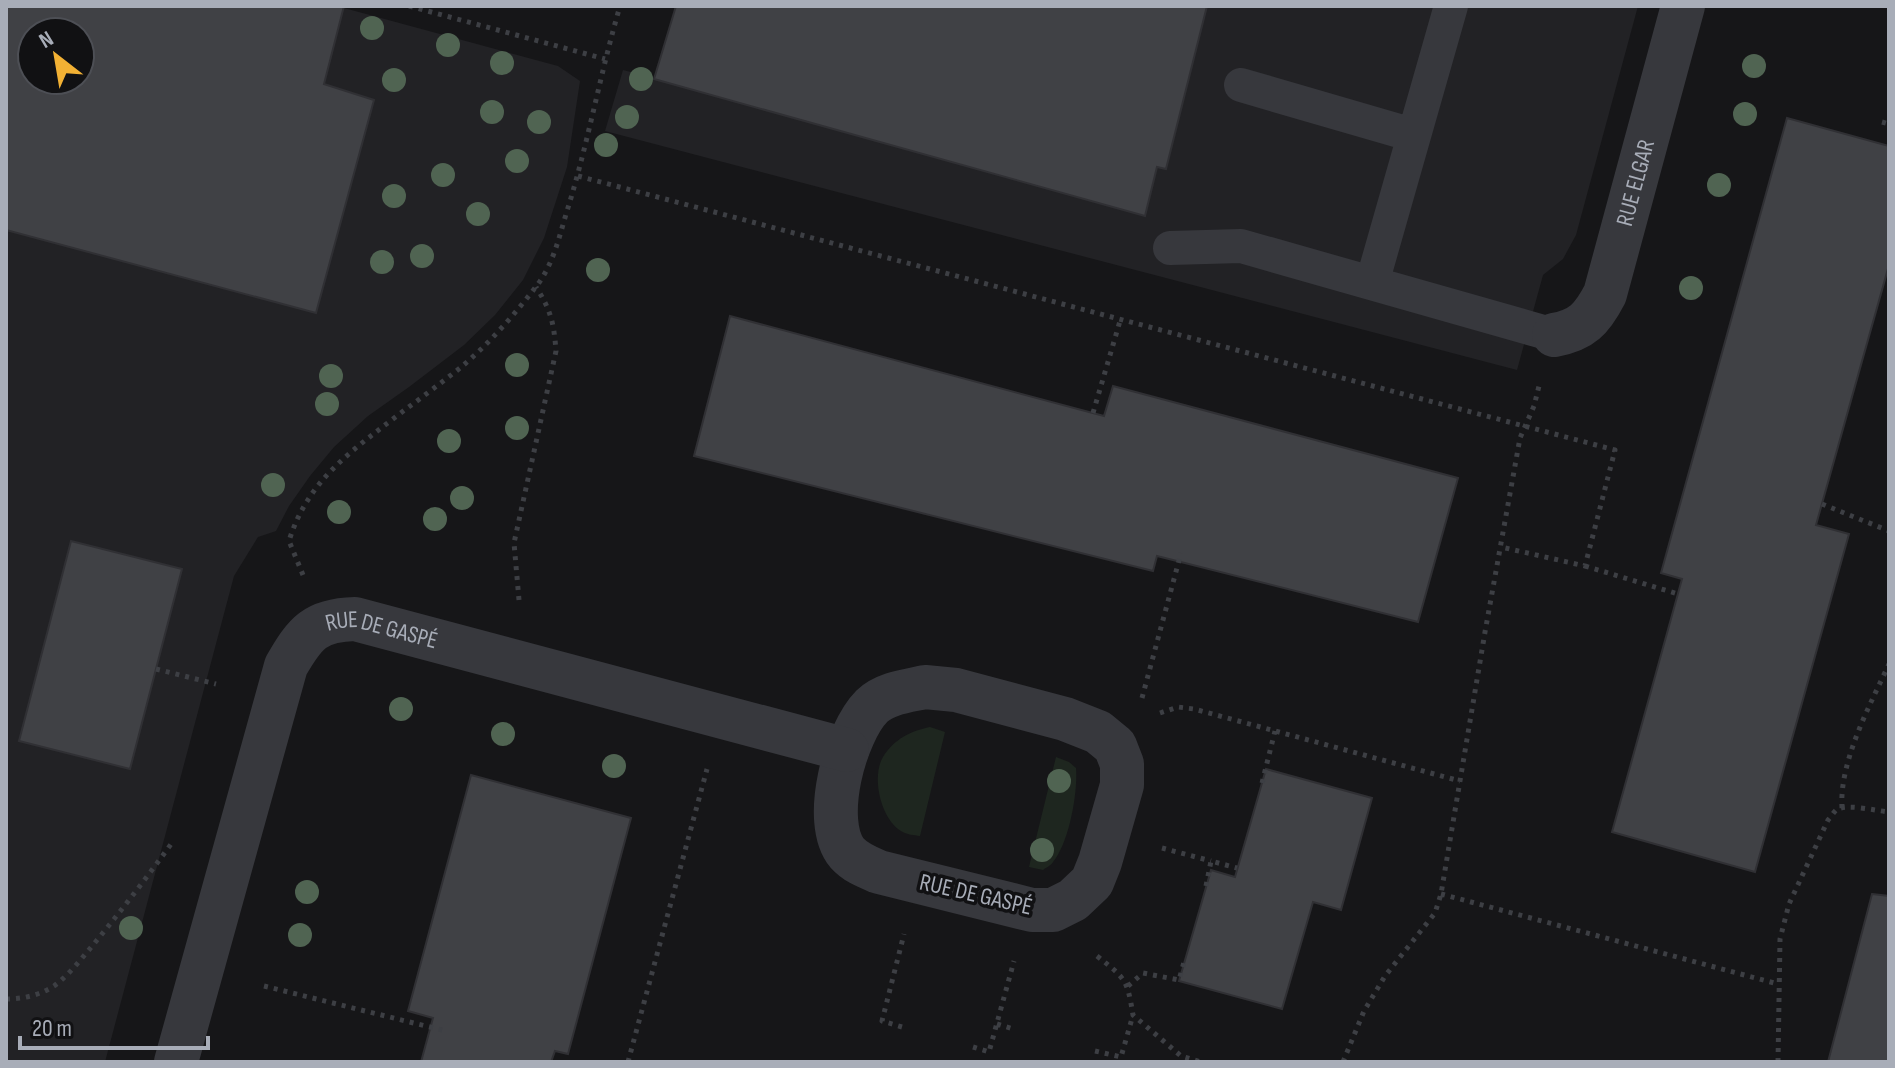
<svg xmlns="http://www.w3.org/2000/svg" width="1895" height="1068" viewBox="0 0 1895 1068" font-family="'Sofia Sans Condensed',sans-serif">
<rect width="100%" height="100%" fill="#161618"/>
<!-- built -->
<path fill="#222225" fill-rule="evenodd" d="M6,6H344V8L558,66L580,81L567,167L544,238L523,280L495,315L464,345L409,387L368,416L334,447L310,476L289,506L276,531L258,537L234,576L105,1062H6ZM32,32H80V80H32Z
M676,6H1638L1576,235L1563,259L1543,275L1517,370L605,131L623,70L654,78Z"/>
<!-- green -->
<path fill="#1e261f" d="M930,727L945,732L920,836C914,835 907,835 901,831C881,819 871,777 883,757C894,739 911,731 930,727Z
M1056,757L1069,762L1076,768C1078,793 1069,843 1053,862C1052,865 1045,868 1043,870L1029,867Z"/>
<!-- building -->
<path fill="#404145" stroke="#303034" stroke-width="2" fill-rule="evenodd" d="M6,6H344L324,84L374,100L316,313L6,230ZM32,32H80V80H32Z
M676,6H1207L1166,169L1157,167L1145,216L654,79Z
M1787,118L1889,146V265L1816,525L1849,534L1755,872L1612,832L1682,579L1661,573Z
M730,316L1104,416L1113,386L1458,478L1418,622L1157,556L1153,571L694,456Z
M71,541L182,569L130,769L19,741Z
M1266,769L1372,798L1341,910L1313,902L1282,1009L1179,981L1211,870L1235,877Z
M471,775L631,818L568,1054L555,1051L551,1062H421L433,1018L408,1011Z
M1872,894L1889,896V1062H1828Z"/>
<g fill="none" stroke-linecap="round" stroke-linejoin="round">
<!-- path -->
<path stroke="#3d3f44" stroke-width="5" stroke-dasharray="4 6" stroke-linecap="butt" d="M409,6L605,59
M1882,122L1889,124
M578,176L1615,450L1585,566L1501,547
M1093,413L1120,321
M1822,504L1889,531
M1585,566L1678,594
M303,575L289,541C308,479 353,450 402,412C421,398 441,383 460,368C488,345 516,313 538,284C554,262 559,237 567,211C588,144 600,74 620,6
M519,600L514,543L556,351C554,324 551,310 536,287
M156,669L216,684
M1142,698L1181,553
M1160,713L1178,707L1194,709L1460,781
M1262,783L1275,731
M1842,808C1839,762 1870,705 1889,664
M1162,848L1211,861
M1206,886L1211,861L1237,868
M1441,894L1778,984
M1097,956C1126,979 1127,979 1133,1015L1181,1056L1201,1062
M264,986L442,1030
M1128,986L1143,973L1179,980L1184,962
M6,999C23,999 40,995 54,986C69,975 81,959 93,945C121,911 148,876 174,840
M997,1024L1013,1029
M902,1027L882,1021L904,934
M973,1047L989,1052L1014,961
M1095,1051L1121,1057L1133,1015
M628,1062L707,769
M1343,1062L1364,1011L1385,976L1435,913L1441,894L1485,632L1520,438L1534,406L1539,386
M1778,1062L1780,939L1789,904L1828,820C1831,817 1833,813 1836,810C1846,803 1877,811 1889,812"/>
<!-- service -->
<path stroke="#37383d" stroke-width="34" d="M1241,85L1413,135
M1170,248L1241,246L1554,335
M1372,283L1451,6"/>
<!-- minor -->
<g stroke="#37383d" stroke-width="44">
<path id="s1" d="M1554,335C1582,330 1592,319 1605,294L1683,6"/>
<path d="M925,687L956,690L1065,719L1098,732L1115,746L1122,764V785L1100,862L1092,882L1073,900L1053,910H1032L879,872C867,867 856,863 847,853C821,821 845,733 872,706C886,693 907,691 925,687Z"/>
<path id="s2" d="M176,1062L286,666C305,633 315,620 355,619L847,750"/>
</g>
</g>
<!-- trees -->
<g fill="#506452">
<circle cx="372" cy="28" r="12"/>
<circle cx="448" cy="45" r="12"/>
<circle cx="502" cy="63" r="12"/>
<circle cx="1754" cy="66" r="12"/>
<circle cx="641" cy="79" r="12"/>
<circle cx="394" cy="80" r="12"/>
<circle cx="492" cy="112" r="12"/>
<circle cx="1745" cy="114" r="12"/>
<circle cx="627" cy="117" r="12"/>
<circle cx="539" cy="122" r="12"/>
<circle cx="606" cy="145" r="12"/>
<circle cx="517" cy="161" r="12"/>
<circle cx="443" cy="175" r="12"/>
<circle cx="1719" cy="185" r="12"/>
<circle cx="394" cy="196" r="12"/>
<circle cx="478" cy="214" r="12"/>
<circle cx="422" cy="256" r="12"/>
<circle cx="382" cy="262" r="12"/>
<circle cx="598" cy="270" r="12"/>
<circle cx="1691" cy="288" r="12"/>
<circle cx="517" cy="365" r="12"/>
<circle cx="331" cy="376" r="12"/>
<circle cx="327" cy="404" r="12"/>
<circle cx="517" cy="428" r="12"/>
<circle cx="449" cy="441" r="12"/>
<circle cx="273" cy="485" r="12"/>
<circle cx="462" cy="498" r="12"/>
<circle cx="339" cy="512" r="12"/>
<circle cx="435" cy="519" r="12"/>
<circle cx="401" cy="709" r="12"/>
<circle cx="503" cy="734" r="12"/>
<circle cx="614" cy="766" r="12"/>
<circle cx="1059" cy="781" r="12"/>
<circle cx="1042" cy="850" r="12"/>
<circle cx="307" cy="892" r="12"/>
<circle cx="131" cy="928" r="12"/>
<circle cx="300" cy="935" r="12"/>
</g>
<g text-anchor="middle" stroke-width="7" stroke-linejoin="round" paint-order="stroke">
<!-- street labels -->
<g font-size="24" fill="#a8adb8" stroke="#111113">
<text dy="8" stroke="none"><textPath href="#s1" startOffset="184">RUE ELGAR</textPath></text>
<text dy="8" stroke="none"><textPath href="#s2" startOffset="528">RUE DE GASPÉ</textPath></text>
<text transform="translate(976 894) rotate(13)" y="8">RUE DE GASPÉ</text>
</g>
</g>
<!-- border -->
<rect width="1895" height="1068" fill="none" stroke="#a8adb8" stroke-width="16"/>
<!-- north arrow -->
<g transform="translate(56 56) rotate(329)"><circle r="38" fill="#111113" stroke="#4d4f55" stroke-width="2"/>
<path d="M0-6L14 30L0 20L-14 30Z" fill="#f2b134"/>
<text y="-12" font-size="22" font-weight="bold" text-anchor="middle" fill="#a8adb8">N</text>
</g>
<!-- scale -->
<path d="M20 1036v12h188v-12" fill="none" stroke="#a8adb8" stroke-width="4"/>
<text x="32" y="1036" font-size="24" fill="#a8adb8" stroke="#111113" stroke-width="6" paint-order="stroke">20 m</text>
</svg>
